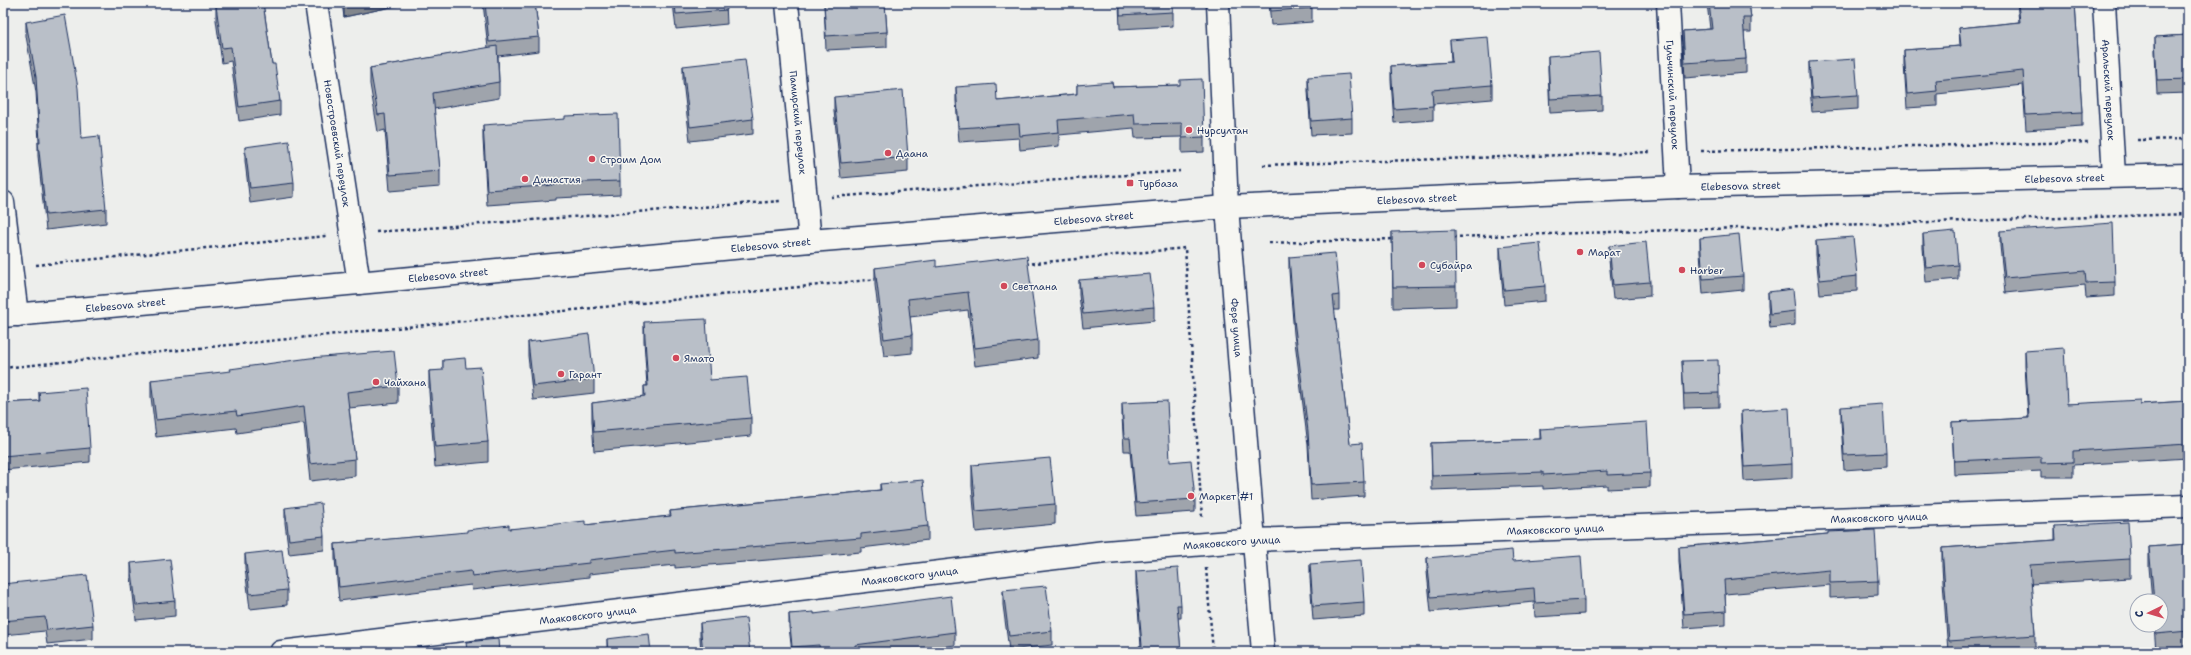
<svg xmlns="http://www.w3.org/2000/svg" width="2191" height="655" viewBox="0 0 2191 655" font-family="'Shantell Sans',sans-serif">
  <rect width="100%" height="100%" fill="#edeeec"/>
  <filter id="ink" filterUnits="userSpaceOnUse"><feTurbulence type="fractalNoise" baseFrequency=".025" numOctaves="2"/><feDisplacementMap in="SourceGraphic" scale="8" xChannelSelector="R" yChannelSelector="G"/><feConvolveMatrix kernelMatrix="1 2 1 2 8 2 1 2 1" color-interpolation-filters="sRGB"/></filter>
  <g filter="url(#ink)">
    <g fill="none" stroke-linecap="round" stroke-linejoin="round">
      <g stroke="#1b2f5e" stroke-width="25">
        <g id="minor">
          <path id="s1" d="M316,3L359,283"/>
          <path id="s2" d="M787,3L810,241"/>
          <path d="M1218,3L1227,207"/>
          <path id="s3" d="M1668,3L1678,187"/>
          <path id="s4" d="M2104,3L2114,176"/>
          <path d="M3,202L17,315"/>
          <path id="s5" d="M281,652L1105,552L1254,540L2188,506"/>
        </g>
      </g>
      <g stroke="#1b2f5e" stroke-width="25">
        <g id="tertiary">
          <path id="s6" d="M1227,207L1263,652"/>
        </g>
      </g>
      <g stroke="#1b2f5e" stroke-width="25">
        <g id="primary">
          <path id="s7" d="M3,316L810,241L1227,207L1678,187L2188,175"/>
        </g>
      </g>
      <path stroke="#1b2f5e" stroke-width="2.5" stroke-dasharray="3 3" stroke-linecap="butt" d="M2137,140L2188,139
        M1701,151L2088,142
        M1263,165L1652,152
        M831,197L1180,171
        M376,232L780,201
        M1453,237L2188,214
        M1269,243L1394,239
        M1026,264L1185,248L1202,519
        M36,265L326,236
        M3,368L878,279
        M1206,568L1213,652"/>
      <use href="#minor" stroke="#f6f6f2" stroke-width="22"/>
      <use href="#tertiary" stroke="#f6f6f2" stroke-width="22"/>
      <use href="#primary" stroke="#f6f6f2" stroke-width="22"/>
    </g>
    <path fill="#9fa4ac" stroke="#1b2f5e" d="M220,3H263L272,64L280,101V115L239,121L231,61L222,63L216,20V6H221Z
      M342,3H410L344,17Z
      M483,3H535L539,37V51L498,56L499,82V98L434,109L440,171V187L390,191L385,130L378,132L370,84V68L488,48Z
      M673,3H726L727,24L676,29Z
      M824,3H885L887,32V47L826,50Z
      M1119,3H1173V26L1120,29Z
      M1269,3H1312V22L1271,25Z
      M1474,3H1515L1474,6Z
      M1707,3H1749L1751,18V32H1744L1746,59V73L1685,78L1683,45V31L1710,29Z
      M2017,3H2075L2082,112V126L2026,130L2023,85L1937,94V106L1907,108L1904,64V50L1960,46L1959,28L2019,22Z
      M26,22L81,138L106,209V223L46,230L38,156V142H39L36,92L26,36Z
      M2188,35V93L2157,94L2155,52V37Z
      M1450,40L1492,85V99L1433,104V120L1394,123L1391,80V66L1451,62Z
      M1548,56L1602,96V110L1550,113L1548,70Z
      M1809,62L1858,95V109L1812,112L1809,76Z
      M683,66L753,119V134L690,141L683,81Z
      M1308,77L1352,118V133L1311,135L1308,91Z
      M1077,85L1113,87L1180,85L1204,137V152L1182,153V137L1135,138L1134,128L1059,135V146L1020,150L1019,138L959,142L956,101V87L997,101L1077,94Z
      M834,97L908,157V172L841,178L834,111Z
      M483,125L620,181V195L556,198V200L487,205L483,139Z
      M245,147L294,183V197L250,203L245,161Z
      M2000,231L2115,282V296L2086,298L2085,285L2005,293L2000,246Z
      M1392,232L1456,286V306L1393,308Z
      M1923,234L1958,265V279L1926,282L1923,248Z
      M1700,238L1743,276V290L1703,294L1700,252Z
      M1816,240L1857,276V291L1820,294L1816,255Z
      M1609,246L1650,282V296L1613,299L1609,260Z
      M1500,247L1545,286V301L1504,305L1500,261Z
      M1289,257L1339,295V310H1334L1350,444L1364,482V496L1311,500L1308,445L1294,334L1289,271Z
      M936,267L1038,340V358L975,366L968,310L910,317L912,335V353L884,356L875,285V268Z
      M1079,280L1154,307V321L1083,328L1079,295Z
      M1768,292L1795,311V325L1770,328L1768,306Z
      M644,322L710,380L751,418V436L594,451L592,421V403L644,397V386H647L644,341Z
      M528,342L594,379V393L533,400L528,356Z
      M2025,351L2067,404H2140L2188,401V458L2073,465V477H2041V471L1954,475L1952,422L2028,418L2025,365Z
      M443,360L466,368L488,442V462L435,467L429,392V371H443Z
      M1682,361L1719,393V407L1684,408Z
      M151,380L398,386V403L349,408L355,459V476L310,481L304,423L237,433L236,428L156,437L151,397Z
      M39,392L90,448V462L3,470V403L39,401Z
      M1122,403L1195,499V512L1136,516L1130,451H1124L1122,416Z
      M1841,407L1886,453V467L1844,470L1841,421Z
      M1741,411L1792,464V478L1744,481L1741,425Z
      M1540,429L1650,473V487L1607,489V485L1543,489V486L1432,490L1431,443L1540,439Z
      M972,465L1055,504V524L976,532L972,486Z
      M880,484L928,526V540L861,548V552L675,568V565L589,574V577L472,590L471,585L339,601L335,559V544L509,529L585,525L670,516V511L880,490Z
      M285,508L324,536V550L289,554L285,523Z
      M2055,526L2130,559V578L2031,584L2035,635V652H1948L1942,567V548L2055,540Z
      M1828,534L1878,581V595L1830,598V585L1725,594L1726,611V625L1684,628L1679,561V547Z
      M2188,544V651L2175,652H2156L2154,625H2161V601H2152L2149,567V547Z
      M245,554L287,590V605L250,609L245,568Z
      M1427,558L1513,561L1584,600V614L1535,617L1534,602L1431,612L1427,572Z
      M131,563L175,601V616L136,620L131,577Z
      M1310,564L1364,602V616L1313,620L1310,578Z
      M1136,571L1181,605V618H1178L1181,652H1139V646H1141L1136,584Z
      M3,584L93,625V639L47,644L45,631L3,635Z
      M1003,590L1052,631V645L1009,650L1003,605Z
      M789,614H814L955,632V645L902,652H792L789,627Z
      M700,623L750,652H701L700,638Z
      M607,639L651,652H607Z"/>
    <path fill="#82868c" stroke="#1b2f5e" d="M344,3H410L344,17Z"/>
    <path fill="#b9bfc8" stroke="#1b2f5e" d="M222,3H263L272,64H275L280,101L239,107L231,47L222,48L216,6L223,5Z
      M485,3H535L539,37L489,42Z
      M675,3H726L727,10L676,14Z
      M824,3H885L887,32L826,36Z
      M1120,3H1173V12L1120,15Z
      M1270,3H1312V8L1271,11Z
      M1709,3H1749L1751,18H1743L1746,59L1685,63L1683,31L1712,29Z
      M2018,3H2075L2082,112L2026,115L2023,71L1936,80L1937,91L1907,94L1904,50L1961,46L1959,28L2020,22Z
      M65,15L78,88L81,138L99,136L106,209L46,215L38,142H40L36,77L26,22Z
      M2188,35V79L2157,80L2155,37Z
      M1488,37L1492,85L1432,90L1433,106L1394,109L1391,66L1452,62L1450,40Z
      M497,46L499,82L433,93L440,171L390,175L385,114L378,115L370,68Z
      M1599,52L1602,96L1550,99L1548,56Z
      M745,59L753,119L690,127L683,66Z
      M1855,59L1858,95L1812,98L1809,62Z
      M1349,74L1352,118L1311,121L1308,77Z
      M1202,79L1204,137L1182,138V123L1135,124L1134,114L1058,120L1059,132L1020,136L1019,124L959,128L956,87L996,84L997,101L1077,94V85L1112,82L1113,87L1180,85V80Z
      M903,90L908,157L841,163L834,97Z
      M618,114L620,181L556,183V185L487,190L483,125L565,119V116Z
      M289,141L294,183L250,188L245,147Z
      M2113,223L2115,282L2086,283L2085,271L2005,278L2000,231Z
      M1455,230L1456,286L1393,287L1392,232Z
      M1955,231L1958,265L1926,268L1923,234Z
      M1739,234L1743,276L1703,279L1700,238Z
      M1853,237L1857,276L1820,280L1816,240Z
      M1646,242L1650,282L1613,285L1609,246Z
      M1540,243L1545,286L1504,290L1500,247Z
      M1335,253L1339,295L1333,296L1342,377L1350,444L1362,443L1364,482L1311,485L1308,431L1294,320L1289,257Z
      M1027,256L1038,340L975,348L968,292L908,299L912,335L884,339L875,268L936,260V267Z
      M1150,274L1154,307L1083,314L1079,280Z
      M1793,289L1795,311L1770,314L1768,292Z
      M706,319L710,380L747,377L751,418L594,432L592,403L645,396L644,386H648L644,322Z
      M589,334L594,379L533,386L528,342Z
      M2064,348L2067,404L2140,400V404L2188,401V444L2073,451V462L2041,463V457L1954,461L1952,422L2029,418L2025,351Z
      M394,351L398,386L347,392L355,459L310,464L304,406L237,416L236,411L156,420L151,380L231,371L230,369L310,358Z
      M465,358L466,368L481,367L488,442L435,447L429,371L443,370V360Z
      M1718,360L1719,393L1684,394L1682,361Z
      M86,388L90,448L3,456V403L40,401L39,392Z
      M1167,401L1170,462L1191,460L1195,499L1136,503L1130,438H1124L1122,403Z
      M1883,404L1886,453L1844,455L1841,407Z
      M1789,408L1792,464L1744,467L1741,411Z
      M1647,422L1650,473L1607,475V471L1543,475V472L1432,476L1431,443L1541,439L1540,429Z
      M1050,458L1055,504L976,511L972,465Z
      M923,480L928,526L861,534V538L675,553V550L589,560V563L472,576L471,571L339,587L335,544L467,532V530L509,525V529L585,521V525L671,516L670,511L881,490L880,484Z
      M321,503L324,536L289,540L285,508Z
      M2128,522L2130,559L2030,565L2035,635L1949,641L1942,548L2056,540L2055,526Z
      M1875,530L1878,581L1830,583V570L1724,580L1726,611L1684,614L1679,547L1828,534V532Z
      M2188,544V631L2156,634V625H2161V601H2154L2149,547Z
      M282,550L287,590L250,594L245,554Z
      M1512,550L1513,561L1581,556L1584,600L1535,603L1534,588L1431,597L1427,558Z
      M170,559L175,601L136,605L131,563Z
      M1361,560L1364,602L1313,606L1310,564Z
      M1178,568L1181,605H1177L1181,652H1139V646H1142L1136,571Z
      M87,575L93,625L47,630L45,617L3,621V584Z
      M1046,586L1052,631L1009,636L1003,590Z
      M951,596L955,632L855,645V648L820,652L819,645L792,647L789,614L814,612V614Z
      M746,618L750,652H703L700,623Z
      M649,634L651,652H608L607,639Z
      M498,639L499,652H467L466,642Z
      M549,649L550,652H524Z"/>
  </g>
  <g fill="#d1495b" stroke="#f6f6f2" stroke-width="1.5">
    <circle cx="1189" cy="130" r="4"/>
    <circle cx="888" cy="153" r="4"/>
    <circle cx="592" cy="159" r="4"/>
    <circle cx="525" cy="179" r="4"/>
    <rect x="1126" y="179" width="8" height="8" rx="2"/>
    <circle cx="1580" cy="252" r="4"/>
    <circle cx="1422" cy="265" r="4"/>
    <circle cx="1682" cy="270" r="4"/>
    <circle cx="1004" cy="286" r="4"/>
    <circle cx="676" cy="358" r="4"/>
    <circle cx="561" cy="374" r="4"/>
    <circle cx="376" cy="382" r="4"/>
    <circle cx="1191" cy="496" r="4"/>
  </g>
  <g text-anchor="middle" stroke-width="3" stroke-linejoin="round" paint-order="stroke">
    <g font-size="10" fill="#1b2f5e" stroke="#f6f6f2">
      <text dy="4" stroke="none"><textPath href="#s4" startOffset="87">Аральский переулок</textPath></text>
      <text dy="4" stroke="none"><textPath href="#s3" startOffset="92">Гульчинский переулок</textPath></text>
      <text dy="4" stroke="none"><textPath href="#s2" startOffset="120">Памирский переулок</textPath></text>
      <text dy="4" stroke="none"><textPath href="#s1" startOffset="142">Новостроевский переулок</textPath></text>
      <text dy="4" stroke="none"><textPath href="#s7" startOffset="2067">Elebesova street</textPath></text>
      <text dy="4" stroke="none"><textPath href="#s7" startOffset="1743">Elebesova street</textPath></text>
      <text dy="4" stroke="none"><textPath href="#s7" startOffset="1419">Elebesova street</textPath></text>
      <text dy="4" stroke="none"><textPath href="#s7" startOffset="1095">Elebesova street</textPath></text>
      <text dy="4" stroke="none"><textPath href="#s7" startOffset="771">Elebesova street</textPath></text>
      <text dy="4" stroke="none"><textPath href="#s7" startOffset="447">Elebesova street</textPath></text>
      <text dy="4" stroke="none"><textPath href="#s7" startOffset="123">Elebesova street</textPath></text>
      <text dy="4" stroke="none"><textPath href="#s6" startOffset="121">Фере улица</textPath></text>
      <text dy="4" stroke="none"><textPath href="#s5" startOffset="1605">Маяковского улица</textPath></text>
      <text dy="4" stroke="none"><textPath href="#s5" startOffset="1281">Маяковского улица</textPath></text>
      <text dy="4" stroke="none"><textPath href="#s5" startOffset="957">Маяковского улица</textPath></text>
      <text dy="4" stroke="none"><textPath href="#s5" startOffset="633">Маяковского улица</textPath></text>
      <text dy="4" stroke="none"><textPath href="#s5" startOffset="309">Маяковского улица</textPath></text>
    </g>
    <g font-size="10" fill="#1b2f5e" stroke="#f6f6f2" text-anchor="start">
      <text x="1197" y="134">Нурсултан</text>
      <text x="896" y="157">Даана</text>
      <text x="600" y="163">Строим Дом</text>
      <text x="533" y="183">Династия</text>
      <text x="1138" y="187">Турбаза</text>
      <text x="1588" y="256">Марат</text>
      <text x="1430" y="269">Субайра</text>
      <text x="1690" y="274">Harber</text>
      <text x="1012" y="290">Светлана</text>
      <text x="684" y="362">Ямато</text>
      <text x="569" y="378">Гарант</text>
      <text x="384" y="386">Чайхана</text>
      <text x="1199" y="500">Маркет #1</text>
    </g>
  </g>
  <rect width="2191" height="655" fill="none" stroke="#f6f6f2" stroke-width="16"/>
  <rect x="8" y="8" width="2175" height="639" fill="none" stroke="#1b2f5e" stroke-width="1.5" filter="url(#ink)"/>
  <g transform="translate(2149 613) rotate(265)"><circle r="19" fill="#f6f6f2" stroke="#9ea6b7"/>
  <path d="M0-3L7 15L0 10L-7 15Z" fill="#d1495b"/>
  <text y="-6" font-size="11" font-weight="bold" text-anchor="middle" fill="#1b2f5e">С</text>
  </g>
</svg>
